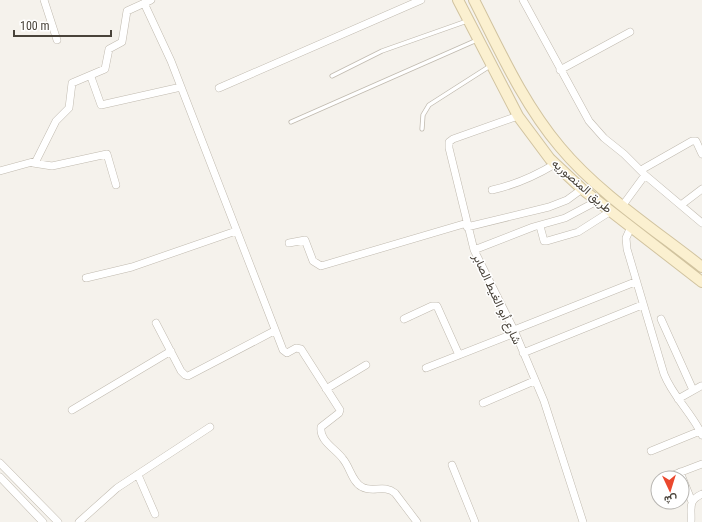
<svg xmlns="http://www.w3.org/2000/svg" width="702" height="522" viewBox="0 0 702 522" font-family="'Roboto Condensed',Vazirmatn,sans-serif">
  <rect width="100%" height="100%" fill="#f5f2ec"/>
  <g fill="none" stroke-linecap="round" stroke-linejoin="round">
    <g stroke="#c0baaf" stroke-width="5">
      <path id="lane" d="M332,76L382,51L467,21
        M291,122L477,40
        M422,129L423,115L429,105L490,66"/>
    </g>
    <g stroke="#c0baaf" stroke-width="8">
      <path id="street" d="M44,0L57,40
        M523,0L589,121L604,138L624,154L645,175
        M144,3L171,61L283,350L287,353L296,348L301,349L340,410L339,413L321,427C319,441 336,449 343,459C350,467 352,482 362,487C373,493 384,484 395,493L417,522
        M560,70L630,32
        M91,77L101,105L181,87
        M219,88L421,0
        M518,116L453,139L449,142V148L474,250L514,330L544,401L583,522
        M33,163L52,166L107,154L116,185
        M641,170L692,141H696L702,154
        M0,171L36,161L56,121L69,108L72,83L105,69L109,49L122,42L127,11L151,0
        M492,190C515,185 535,176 555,164
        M623,205L645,175L702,223
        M681,205L702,189
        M540,226L544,241H547L578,232L611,211
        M467,227L549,207L567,200L582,189
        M631,227L626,238L627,249L664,374C673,397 692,413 702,435
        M289,243L305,240L313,261L321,266L467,223
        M474,250L533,227L565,218L597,201
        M86,278L132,267L236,231
        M404,319L432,306H437L459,355
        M661,319L693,390
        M156,323L181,371L185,375L188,376L274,331
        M514,330L635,282
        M523,353L642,305
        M426,368L515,333
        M326,389L366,365
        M678,399L701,386
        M483,403L534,381
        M72,410L171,351
        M651,451L700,431
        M0,463L58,522
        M452,465L475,522
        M680,472L692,502
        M138,475L155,514
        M0,477L43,522
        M668,477L702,464
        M79,522L117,488L210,427
        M691,522C692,508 687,501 702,494"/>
    </g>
    <g stroke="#d1c39f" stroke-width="12">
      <path id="secondary" d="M458,0L518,116L550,159L582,189L702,282
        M474,0C500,51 523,103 560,147C598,193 655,230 702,267"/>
    </g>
    <use href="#lane" stroke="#fff" stroke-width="3.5"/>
    <use href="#street" stroke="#fff" stroke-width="7"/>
    <use href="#secondary" stroke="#fbf0d0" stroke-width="10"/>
  </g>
  <g text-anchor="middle" stroke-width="3" stroke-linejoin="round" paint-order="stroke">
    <g font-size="12" fill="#49433a" stroke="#fff">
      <text transform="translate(582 186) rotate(41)" y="4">طريق المنصوريه</text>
      <text transform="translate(497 299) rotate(65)" y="4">شارع أبو الغيط الصابر</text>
    </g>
  </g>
  <g transform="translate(670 490) rotate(176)"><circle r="19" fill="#ffffff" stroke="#b6b4b0"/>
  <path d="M0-3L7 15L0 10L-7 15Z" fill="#ea482e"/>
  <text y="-6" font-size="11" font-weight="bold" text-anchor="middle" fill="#49433a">ش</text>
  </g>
  <path d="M14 30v6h97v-6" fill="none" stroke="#49433a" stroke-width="2"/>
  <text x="20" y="30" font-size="12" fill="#49433a" stroke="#ffffff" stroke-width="3" paint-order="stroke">100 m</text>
</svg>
